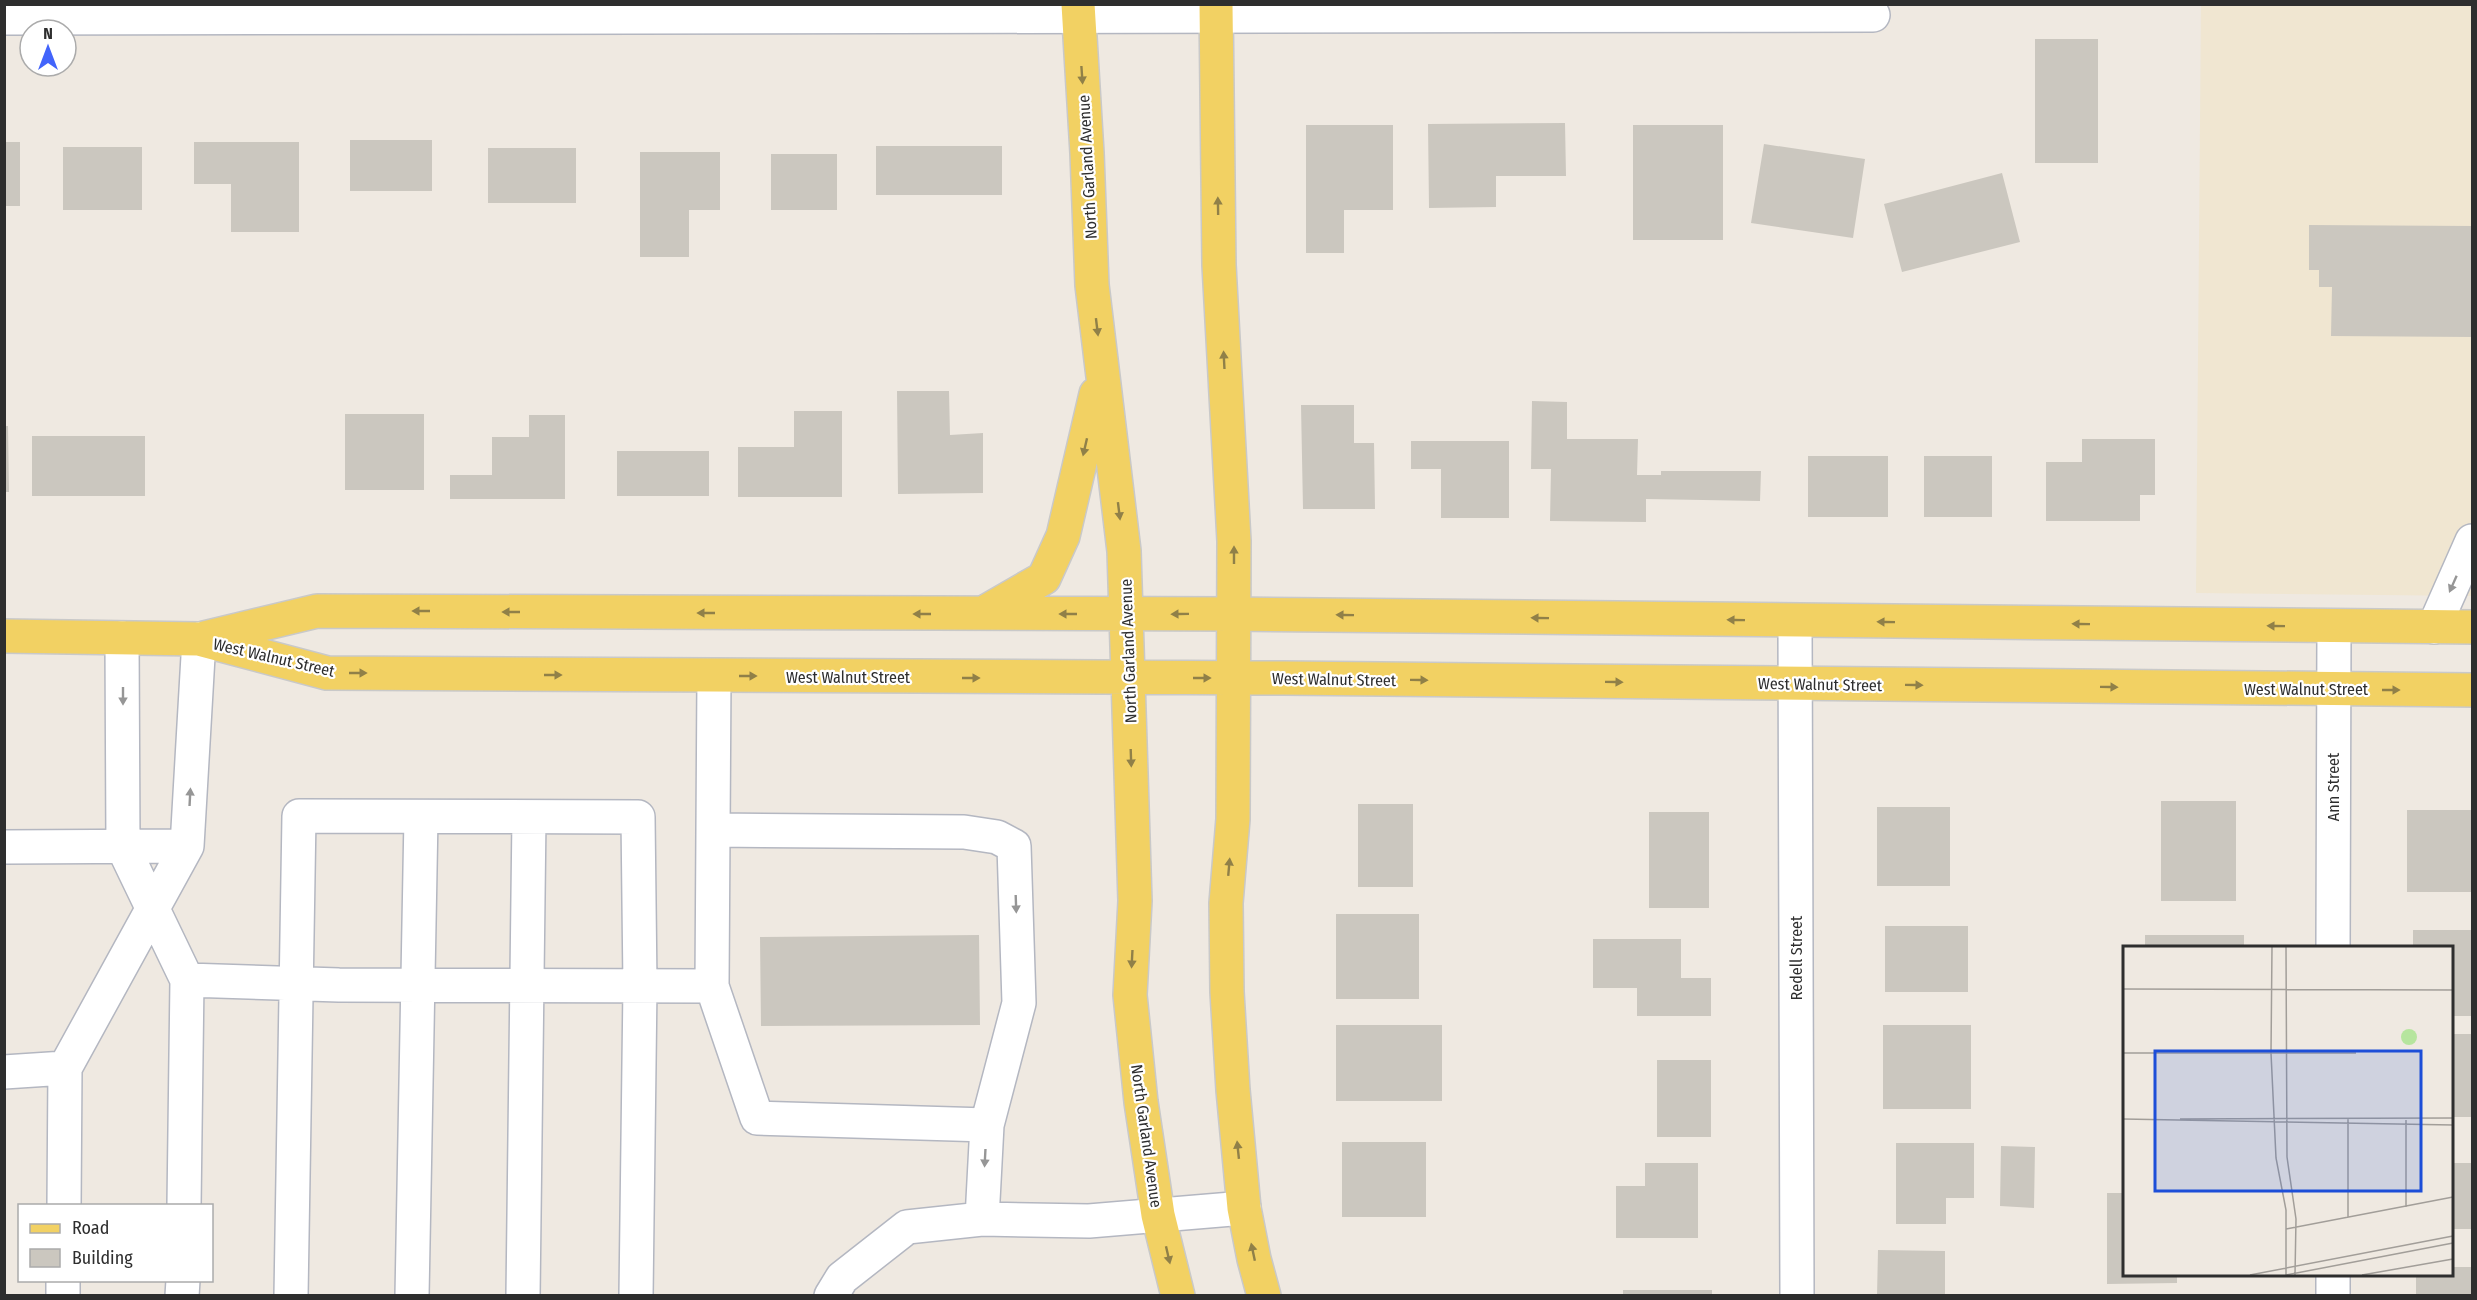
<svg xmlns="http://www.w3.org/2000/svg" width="2477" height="1300" viewBox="0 0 2477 1300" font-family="'Fira Sans Condensed',sans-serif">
  <rect width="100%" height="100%" fill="#efe9e1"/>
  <path fill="#f0e6d1" d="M2201,5H2472V596L2196,593Z"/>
  <path fill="#cbc7bf" d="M2035,39H2098V163H2035Z
    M1565,123L1566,176H1496V207L1429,208L1428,124Z
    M1306,125H1393V210H1344V253H1306Z
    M1633,125H1723V240H1633Z
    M350,140H432V191H350Z
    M4,142H20V206H4Z
    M194,142H299V232H231V184H194Z
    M1764,144L1865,159L1853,238L1751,223Z
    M876,146H1002V195H876Z
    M63,147H142V210H63Z
    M488,148H576V203H488Z
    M640,152H720V210H689V257H640Z
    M771,154H837V210H771Z
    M2002,173L2020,242L1902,272L1884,204Z
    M2309,225L2472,226V337L2331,336L2332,287H2319V270H2309Z
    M897,391H949L950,435L983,433V493L898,494Z
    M1532,401L1567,402V439H1638L1637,475H1661V471H1761L1760,501L1646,499V522L1550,521L1551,469H1531Z
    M1301,405H1354V443H1374L1375,509H1303Z
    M794,411H842V497H738V447H794Z
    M345,414H424V490H345Z
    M529,415H565V499H450V475H492V437H529Z
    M4,426H8L9,492H4Z
    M32,436H145V496H32Z
    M2082,439H2155V495H2140V521H2046V462H2082Z
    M1411,441H1509V518H1441V469H1411Z
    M617,451H709V496H617Z
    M1808,456H1888V517H1808Z
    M1924,456H1992V517H1924Z
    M2161,801H2236V901H2161Z
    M1358,804H1413V887H1358Z
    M1877,807H1950V886H1877Z
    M2407,810H2472V892H2407Z
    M1649,812H1709V908H1649Z
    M1336,914H1419V999H1336Z
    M1885,926H1968V992H1885Z
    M2413,930H2472V1016H2452V948H2413Z
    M979,935L980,1025L761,1026L760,937Z
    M2145,935H2244V948H2145Z
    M1593,939H1681V978H1711V1016H1637V988H1593Z
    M1336,1025H1442V1101H1336Z
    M1883,1025H1971V1109H1883Z
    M2452,1034H2472V1117H2452Z
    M1657,1060H1711V1137H1657Z
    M1342,1142H1426V1217H1342Z
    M1896,1143H1974V1198H1946V1224H1896Z
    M2001,1146L2035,1147L2034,1208L2000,1206Z
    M1645,1163H1698V1238H1616V1186H1645Z
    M2452,1163H2472V1229H2452Z
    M2107,1193H2124V1274H2177V1283L2107,1284Z
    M1878,1250L1945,1251V1296H1877Z
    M2452,1267H2472V1296H2416V1274H2452Z
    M1623,1290H1712V1296H1623Z"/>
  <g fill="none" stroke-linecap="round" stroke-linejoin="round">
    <g stroke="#b4b7c1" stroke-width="36">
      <path id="minor" d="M4,18L1873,15
        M1795,621L1797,1296
        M2434,627L2472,541
        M122,638L123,847L187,980L339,985L712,986
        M714,676L713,830L964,832L997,837L1014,846L1019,1003L987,1125L982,1219
        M713,830L712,986L757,1118L987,1125
        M4,847L187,846
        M2333,948L2334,627
        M4,1072L65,1068L187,846L199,639
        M64,1206L65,1068
        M184,1206L187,980
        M63,1296V1280
        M182,1296L183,1280
        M291,1296L299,816L638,817L640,986L636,1296
        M412,1296L421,817
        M523,1296L529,817
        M831,1296L842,1278L907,1227L982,1219L1089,1221L1244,1208
        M2333,1296V1274"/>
    </g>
    <g stroke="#c9c9c9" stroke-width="36">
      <path id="major" d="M1078,4L1087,153L1092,285L1124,551L1135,901L1130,995L1141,1102L1158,1215L1178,1296
        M1216,4L1219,265L1234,541L1233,819L1226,903L1227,992L1233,1090L1244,1208L1254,1259L1264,1296
        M985,612L1044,578L1063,536L1096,394
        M4,636L199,639L327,673L1284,678L2472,690
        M204,638L317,611L1234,614L2472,627"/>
    </g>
    <use href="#minor" stroke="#fff" stroke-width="33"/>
    <use href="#major" stroke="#f2d163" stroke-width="33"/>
  </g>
  <defs><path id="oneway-solid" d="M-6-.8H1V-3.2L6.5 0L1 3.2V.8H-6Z" transform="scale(1.5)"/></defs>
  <g fill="#908048">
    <use href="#oneway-solid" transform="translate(1082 75) rotate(86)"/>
    <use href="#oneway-solid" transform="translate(1218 206) rotate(-91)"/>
    <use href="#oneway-solid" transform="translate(1097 327) rotate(83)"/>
    <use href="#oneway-solid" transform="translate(1224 360) rotate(-93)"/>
    <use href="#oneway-solid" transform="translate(1085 447) rotate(103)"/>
    <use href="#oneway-solid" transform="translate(1119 511) rotate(83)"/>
    <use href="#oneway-solid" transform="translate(1234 555) rotate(-90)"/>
    <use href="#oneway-solid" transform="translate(421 611) rotate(-180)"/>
    <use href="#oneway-solid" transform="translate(511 612) rotate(-180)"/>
    <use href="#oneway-solid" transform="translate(706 613) rotate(-180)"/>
    <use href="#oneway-solid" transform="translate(922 614) rotate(-180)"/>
    <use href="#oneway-solid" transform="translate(1068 614) rotate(180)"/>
    <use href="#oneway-solid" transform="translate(1180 614) rotate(179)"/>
    <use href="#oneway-solid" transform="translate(1345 615) rotate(-179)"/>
    <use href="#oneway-solid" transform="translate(1540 618) rotate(-179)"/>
    <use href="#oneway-solid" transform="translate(1736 620) rotate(-179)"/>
    <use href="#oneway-solid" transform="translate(1886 622) rotate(-179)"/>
    <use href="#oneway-solid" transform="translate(2081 624) rotate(-179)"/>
    <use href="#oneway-solid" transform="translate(2276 626) rotate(-179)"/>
    <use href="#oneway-solid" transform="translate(358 673)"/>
    <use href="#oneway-solid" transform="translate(553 675)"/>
    <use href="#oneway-solid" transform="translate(748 676)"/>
    <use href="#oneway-solid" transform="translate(971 678)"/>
    <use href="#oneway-solid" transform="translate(1202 678)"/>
    <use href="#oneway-solid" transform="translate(1419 680) rotate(1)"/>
    <use href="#oneway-solid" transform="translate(1614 682) rotate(1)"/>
    <use href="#oneway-solid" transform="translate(1914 685) rotate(1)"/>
    <use href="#oneway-solid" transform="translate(2109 687) rotate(1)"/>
    <use href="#oneway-solid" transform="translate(2391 690)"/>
    <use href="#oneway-solid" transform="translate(1131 758) rotate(88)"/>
    <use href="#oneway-solid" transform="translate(1229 867) rotate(-85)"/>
    <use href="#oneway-solid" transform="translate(1132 959) rotate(93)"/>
    <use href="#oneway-solid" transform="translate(1238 1150) rotate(-96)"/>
    <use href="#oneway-solid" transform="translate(1253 1252) rotate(-102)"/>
    <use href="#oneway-solid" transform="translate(1168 1255) rotate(77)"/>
  </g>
  <g fill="#969696">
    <use href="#oneway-solid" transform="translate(2453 584) rotate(114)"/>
    <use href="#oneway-solid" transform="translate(123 696) rotate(90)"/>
    <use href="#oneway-solid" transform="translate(190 797) rotate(-87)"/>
    <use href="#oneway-solid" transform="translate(1016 904) rotate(88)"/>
    <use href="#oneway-solid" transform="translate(985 1158) rotate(93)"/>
  </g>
  <g text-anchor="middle" stroke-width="4.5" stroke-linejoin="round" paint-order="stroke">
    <g font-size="16" fill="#2e2e2e" stroke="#fff">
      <text transform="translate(1087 167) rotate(-93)" y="6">North Garland Avenue</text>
      <text transform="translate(1128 651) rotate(-92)" y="6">North Garland Avenue</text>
      <text transform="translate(274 657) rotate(13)" y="6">West Walnut Street</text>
      <text x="848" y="683">West Walnut Street</text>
      <text transform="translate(1334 679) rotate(1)" y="6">West Walnut Street</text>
      <text transform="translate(1820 684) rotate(1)" y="6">West Walnut Street</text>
      <text x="2306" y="695">West Walnut Street</text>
      <text transform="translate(2333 787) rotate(-90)" y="6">Ann Street</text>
      <text transform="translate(1796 958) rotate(-90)" y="6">Redell Street</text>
      <text transform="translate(1147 1136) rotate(82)" y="6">North Garland Avenue</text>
    </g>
  </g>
  <g transform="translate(2123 946)">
    <rect width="330" height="330" fill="#efe9e1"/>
    <path d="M278 91a8 8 0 1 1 16 0a8 8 0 1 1-16 0Z" fill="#b6e59e"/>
    <path fill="none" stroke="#a29e99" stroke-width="1.5" d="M149,1L148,107L153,212L163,264V329M163,1L164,211L173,273L172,329M0,43L330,44M0,107H233M225,172V272M0,173L330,179M57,173L330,172M283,261V174M163,283L330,251M127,329L330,290M163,329L330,297M239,329L330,313"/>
    <path fill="#1d4ed8" fill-opacity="0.15" stroke="#1d4ed8" stroke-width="3" d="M32,105H298V245H32Z"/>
    <rect width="330" height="330" fill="none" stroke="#2e2e2e" stroke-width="3"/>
  </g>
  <rect width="2477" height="1300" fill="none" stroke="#2e2e2e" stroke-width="12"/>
  <rect x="18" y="1204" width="195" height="78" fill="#ffffff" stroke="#ababab" stroke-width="1.5"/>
  <rect x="30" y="1224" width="30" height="9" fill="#f2d163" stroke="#ababab" stroke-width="1.5"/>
  <text x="72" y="1234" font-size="18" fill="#2e2e2e">Road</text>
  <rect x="30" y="1249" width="30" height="18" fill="#cbc7bf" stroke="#ababab" stroke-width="1.5"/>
  <text x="72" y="1264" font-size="18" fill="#2e2e2e">Building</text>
  <g transform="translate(48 48)"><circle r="28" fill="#ffffff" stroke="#ababab" stroke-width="1.5"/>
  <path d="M0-4.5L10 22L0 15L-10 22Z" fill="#4264fb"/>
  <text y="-9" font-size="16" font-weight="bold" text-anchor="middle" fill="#2e2e2e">N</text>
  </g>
</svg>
